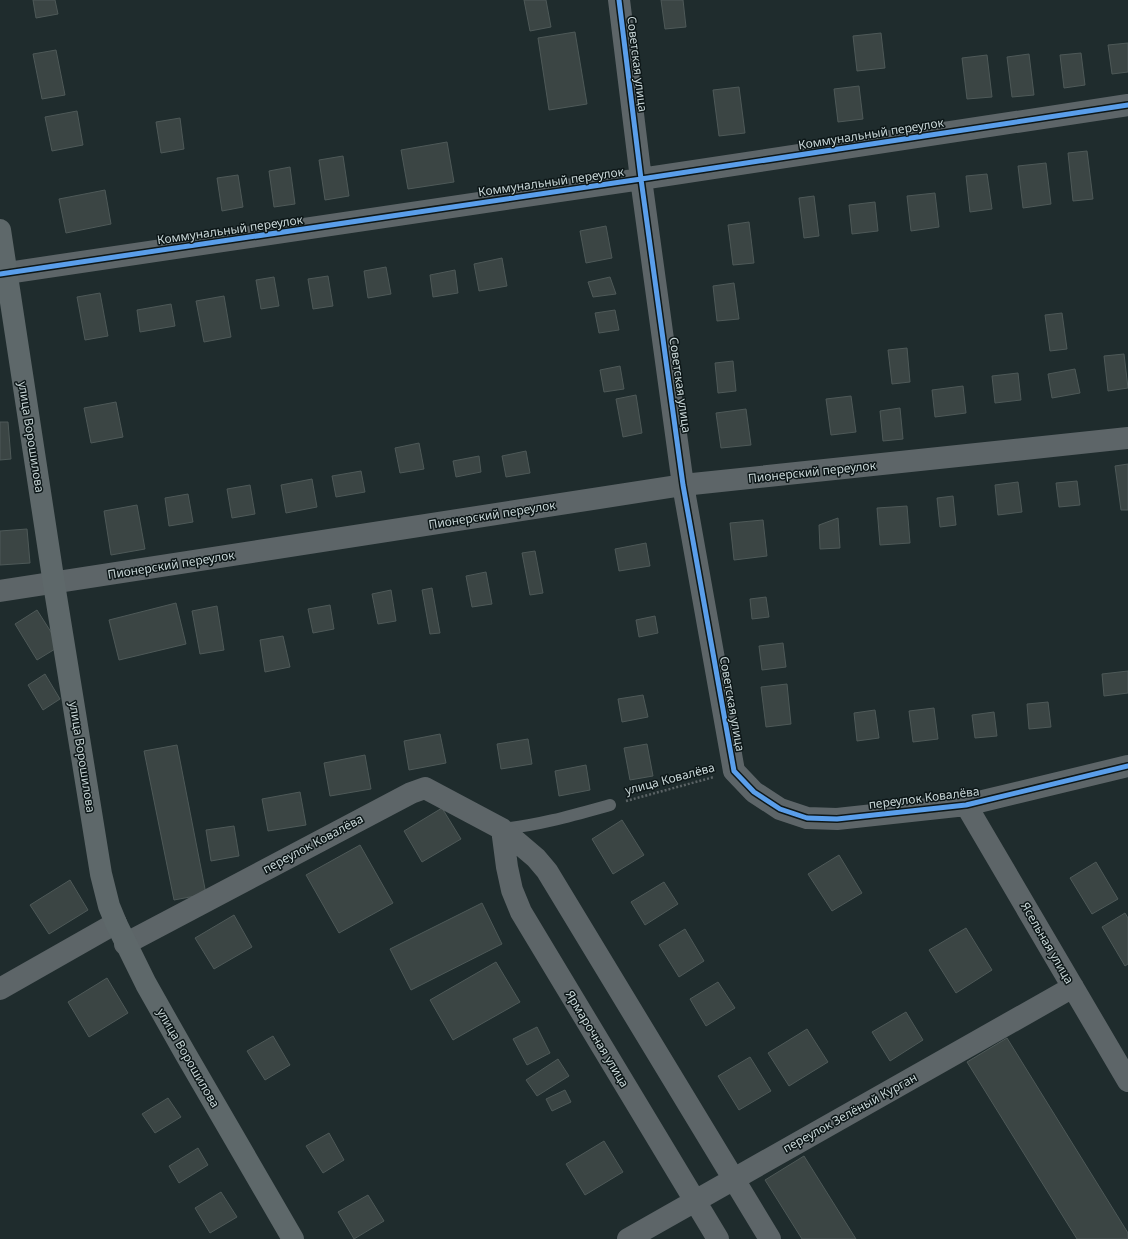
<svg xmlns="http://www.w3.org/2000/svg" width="1128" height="1239" viewBox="0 0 1128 1239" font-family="'Noto Sans',sans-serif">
  <rect width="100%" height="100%" fill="#1f2c2d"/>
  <path fill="#3b4544" stroke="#4e5958" d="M33,0H55L58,14L36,18Z
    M524,0H546L551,27L530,31Z
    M661,0H683L686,27L665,29Z
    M575,32L587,104L549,110L538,38Z
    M881,33L885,68L857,71L853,36Z
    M1128,43V72L1112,74L1108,45Z
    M56,50L65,95L42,99L33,54Z
    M1081,53L1085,85L1064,88L1060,55Z
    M1029,54L1034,95L1012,97L1007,57Z
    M987,55L992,97L967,99L962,58Z
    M859,86L863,119L838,122L834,89Z
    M739,87L745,133L719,136L713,90Z
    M77,111L83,145L52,151L45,117Z
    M180,118L184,149L161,153L156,122Z
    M447,142L454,182L408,189L401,150Z
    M1087,151L1093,199L1073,201L1068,153Z
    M343,156L349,196L325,200L319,160Z
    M1046,163L1051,204L1023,208L1018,166Z
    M290,167L295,204L274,207L269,171Z
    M987,174L992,209L970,212L966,176Z
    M238,175L243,207L222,211L217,178Z
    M105,190L111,224L66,233L59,199Z
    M935,193L939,227L911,231L907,196Z
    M814,196L819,236L804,238L799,198Z
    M875,202L878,231L852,234L849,205Z
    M749,222L754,263L733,265L728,225Z
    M606,226L612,258L586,263L580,231Z
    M502,258L507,286L479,291L474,264Z
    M386,267L391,294L368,298L364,271Z
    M455,270L458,293L433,297L430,275Z
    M328,276L333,306L313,309L308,279Z
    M274,277L279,306L261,309L256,280Z
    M610,277L616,294L593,297L588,282Z
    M734,283L739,319L717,321L713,286Z
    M100,293L108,336L85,340L77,297Z
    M224,296L231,337L204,342L196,301Z
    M171,304L175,326L140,332L137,310Z
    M615,310L619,330L599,333L595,313Z
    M1062,313L1067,349L1050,351L1045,315Z
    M907,348L910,382L892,384L888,350Z
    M1124,354L1128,388L1108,391L1104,356Z
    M733,361L736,391L718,393L715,363Z
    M620,366L624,389L604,392L600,370Z
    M1075,369L1080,393L1052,398L1048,374Z
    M1018,373L1021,400L995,403L992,376Z
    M963,386L966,413L935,417L932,390Z
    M636,395L642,433L623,437L616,399Z
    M851,396L856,432L831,435L826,399Z
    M116,402L123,437L91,443L84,408Z
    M900,408L903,439L883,441L880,411Z
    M746,409L751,445L721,448L716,413Z
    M0,422H8L11,459L0,460Z
    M419,443L424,469L400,473L395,448Z
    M526,451L530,473L506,477L502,456Z
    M479,456L481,472L456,477L453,461Z
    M1128,464V510H1121L1115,466Z
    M361,471L365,492L336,497L332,476Z
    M312,479L317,507L286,513L281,485Z
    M1077,481L1080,505L1059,507L1056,483Z
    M1018,482L1022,512L998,515L995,485Z
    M250,485L255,514L232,518L227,489Z
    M188,494L193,522L169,526L165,498Z
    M953,496L956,525L940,527L937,498Z
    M137,505L145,549L111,555L104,511Z
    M907,506L910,543L880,545L877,508Z
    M838,518L840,548L820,549L819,525Z
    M763,520L767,556L734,560L730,523Z
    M27,529L30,563L0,565V531Z
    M646,543L650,566L619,571L615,549Z
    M535,551L543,593L530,595L522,553Z
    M486,572L492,604L472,607L466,576Z
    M432,588L440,633L430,634L422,590Z
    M391,590L396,621L378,624L372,594Z
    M766,597L769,617L752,619L750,599Z
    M176,603L186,644L119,660L109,620Z
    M330,605L334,629L313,633L308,609Z
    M217,606L224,650L200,654L192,611Z
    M37,610L60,646L37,660L15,624Z
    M655,616L658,633L639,637L636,620Z
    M283,636L290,667L265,672L260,640Z
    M783,643L786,667L762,670L759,646Z
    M1128,671V693L1104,696L1102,674Z
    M45,674L60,699L43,710L28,685Z
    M787,684L791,724L766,727L761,687Z
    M643,695L648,717L622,722L618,699Z
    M1048,702L1051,727L1029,729L1027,704Z
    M934,708L938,739L913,742L909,711Z
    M875,710L879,738L857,741L854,713Z
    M994,712L997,736L975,738L972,715Z
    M440,734L446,763L409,770L404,741Z
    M528,739L532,764L501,769L497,744Z
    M647,744L653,776L630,780L624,748Z
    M177,745L206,894L174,900L144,751Z
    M365,755L371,789L330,796L324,763Z
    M586,765L590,790L559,796L555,771Z
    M300,792L306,825L268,831L262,799Z
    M442,808L461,839L422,862L404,831Z
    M622,820L644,855L613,874L592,839Z
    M234,826L239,856L211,861L206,830Z
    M360,845L393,903L339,933L306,875Z
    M839,855L862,893L832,911L808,874Z
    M1096,862L1118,899L1092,914L1070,878Z
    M70,880L88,910L49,934L30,905Z
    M664,882L678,904L645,925L631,902Z
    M482,903L502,944L411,990L390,949Z
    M1125,913L1128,918V964L1125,966L1102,927Z
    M234,915L252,947L214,969L195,938Z
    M966,928L992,970L956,993L929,950Z
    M685,929L704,961L679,977L659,945Z
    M496,962L520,1002L453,1040L430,1000Z
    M107,978L128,1013L89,1037L68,1002Z
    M718,982L735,1008L706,1026L690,999Z
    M906,1012L923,1040L890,1061L872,1032Z
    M537,1027L550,1053L527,1065L513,1039Z
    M807,1029L828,1062L789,1086L768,1053Z
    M273,1036L290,1065L265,1080L247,1051Z
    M1007,1038L1128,1233V1239H1077L967,1062Z
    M750,1057L771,1091L739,1110L718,1076Z
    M558,1059L569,1076L537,1096L526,1080Z
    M565,1090L571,1102L552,1111L546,1099Z
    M168,1098L181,1117L155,1133L142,1114Z
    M329,1133L344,1160L323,1173L306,1146Z
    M604,1141L623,1172L585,1195L566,1164Z
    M198,1148L208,1165L179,1183L169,1166Z
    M804,1156L856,1239H802L765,1180Z
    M221,1192L237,1217L210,1233L195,1208Z
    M368,1195L384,1221L354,1239L338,1212Z"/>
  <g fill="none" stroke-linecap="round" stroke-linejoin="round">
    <path stroke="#5b6365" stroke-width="2.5" stroke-dasharray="2 2" stroke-linecap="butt" d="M626,801L714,777"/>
    <path stroke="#5d6568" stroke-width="12" d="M502,829C540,825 574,815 610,805"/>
    <path stroke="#5d6568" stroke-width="22" d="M619,0L641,179L683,485L734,771L754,792L780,809L807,818L837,819L966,805L1128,766
      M0,274L641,179L1128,105
      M0,591L683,485L1128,438
      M966,805L1128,1081
      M502,829L507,867L512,890L521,912L718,1239
      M125,944L411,793L425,788L502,829L536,858L547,871L770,1239
      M0,989L116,923
      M628,1239L1073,987"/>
    <path stroke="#5e686a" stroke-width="22" d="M0,230L54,584L101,874L109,906L116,923L146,984L185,1053L293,1239"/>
    <g stroke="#0d1718" stroke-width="8">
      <path id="cycleway" d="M619,0L641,179L683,485L734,771L754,792L780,809L807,818L837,819L966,805L1128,766
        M0,274L641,179L1128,105"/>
    </g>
    <use href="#cycleway" stroke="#5a9eea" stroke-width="5"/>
  </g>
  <g text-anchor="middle" stroke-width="3" stroke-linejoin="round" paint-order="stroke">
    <g font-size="12" fill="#c8d6d7" stroke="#0d1718">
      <text transform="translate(637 64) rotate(83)" y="4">Советская улица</text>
      <text transform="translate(871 134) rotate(-9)" y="4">Коммунальный переулок</text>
      <text transform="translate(551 182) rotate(-8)" y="4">Коммунальный переулок</text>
      <text transform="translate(230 230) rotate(-8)" y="4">Коммунальный переулок</text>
      <text transform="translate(680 385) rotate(82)" y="4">Советская улица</text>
      <text transform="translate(31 437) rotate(81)" y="4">улица Ворошилова</text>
      <text transform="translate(812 472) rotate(-6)" y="4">Пионерский переулок</text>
      <text transform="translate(492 515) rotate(-9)" y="4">Пионерский переулок</text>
      <text transform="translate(171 565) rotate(-9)" y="4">Пионерский переулок</text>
      <text transform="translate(732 704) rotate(80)" y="4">Советская улица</text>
      <text transform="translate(82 757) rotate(81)" y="4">улица Ворошилова</text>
      <text transform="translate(670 779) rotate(-15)" y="4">улица Ковалёва</text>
      <text transform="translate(924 798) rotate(-7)" y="4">переулок Ковалёва</text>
      <text transform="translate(313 844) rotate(-28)" y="4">переулок Ковалёва</text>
      <text transform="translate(1047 943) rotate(60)" y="4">Ясельная улица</text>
      <text transform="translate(597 1039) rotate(59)" y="4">Ярмарочная улица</text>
      <text transform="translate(188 1058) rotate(60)" y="4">улица Ворошилова</text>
      <text transform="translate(850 1113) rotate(-29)" y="4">переулок Зелёный Курган</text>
    </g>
  </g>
</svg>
